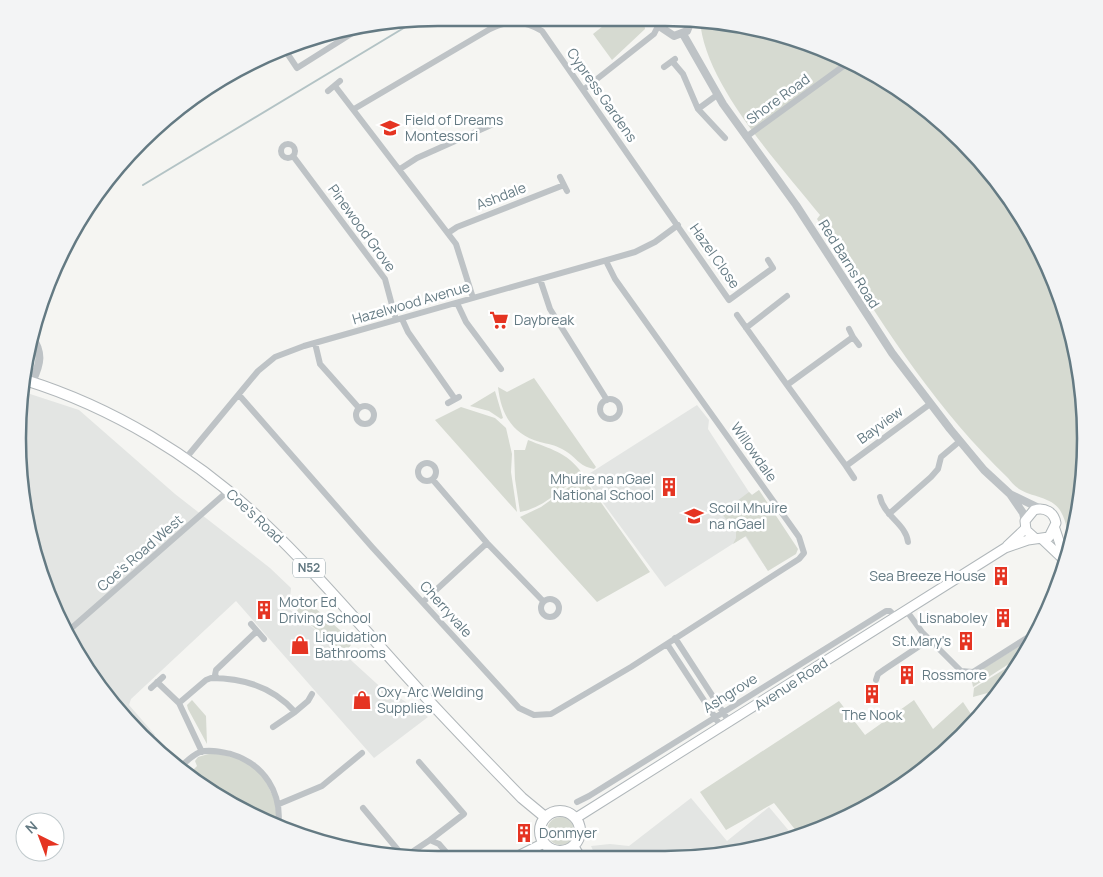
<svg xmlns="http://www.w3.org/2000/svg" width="1103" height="877" viewBox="0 0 1103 877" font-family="Manrope,sans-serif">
  <rect width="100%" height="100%" fill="#f5f5f2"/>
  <path fill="#e3e5e3" d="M24,392L79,410L175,494L270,568L291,588L289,609L331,642L387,693L397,696L428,717L374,758L236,601L131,699L129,705L155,735L148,741L122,716L74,649L32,547L18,438Z
    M697,405L709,420L708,429L749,492L752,495L759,490L768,571L745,536L665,587L584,477Z
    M691,798L727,841L769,807L795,838L692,859H597L596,857L591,846L610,844L629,846Z"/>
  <path fill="#d6dad1" d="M613,18H644L645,29L612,60L593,34Z
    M700,20L800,40L875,74L942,122L1029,228L1063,303L1082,384L1085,466L1071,548C1068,537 1067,522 1061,512C1054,497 1031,497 1019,489C1015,486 1011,482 1008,478C930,403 873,311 817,219L820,215C780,165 704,84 700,20Z
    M534,378L596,467L594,469C578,466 577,457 562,449C555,445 548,444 540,442C512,434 501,414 498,387L507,392Z
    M495,391L503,418L501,419L489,411L470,406Z
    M461,407L495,418L506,428L512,454L511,472L517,512L435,420Z
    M528,440C550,449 567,452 582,473C564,487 544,508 520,512L515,479L514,450H525Z
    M583,477L650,572L597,602L520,517L541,507Z
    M759,490L798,549L796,554L768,571L746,536L733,544L736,538V531L721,513L749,492L752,495Z
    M306,600L350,639L351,645L344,654L296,612Z
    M1034,637L1024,654L973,687L971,676Z
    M1021,659L1002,689L973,697L974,688Z
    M192,700L206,716L207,744L188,709L187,705Z
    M914,700L933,729L963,702L975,720L942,755L875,803L801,837L774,803L726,830L700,792L839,701L865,735Z
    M212,753L240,758L263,775L276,803L277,827L181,771L190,773L197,766L195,761L198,757Z
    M547 831a14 14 0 1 1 28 0a14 14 0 1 1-28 0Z"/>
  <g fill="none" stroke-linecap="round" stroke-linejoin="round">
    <path stroke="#b3c3c5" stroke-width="2" d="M143,185L417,20"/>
    <g stroke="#b0b7ba" stroke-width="11">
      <path id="secondary" d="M1055,529L1066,562
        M1042,539L1062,558
        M1007,546L1026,528
        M576,818L1005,548L1028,540L1049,537L1056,523C1054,512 1045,507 1034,510L1025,521L1026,530L1036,539
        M512,859L544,843"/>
    </g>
    <g stroke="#b1b7ba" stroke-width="12">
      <path id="primary" d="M25,380C112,407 195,457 261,520C314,570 361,626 410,680C446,720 484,759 522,798L545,817
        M540 831a20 20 0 1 1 40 0a20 20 0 1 1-40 0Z
        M573,846L581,859"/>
    </g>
    <path stroke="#bec3c6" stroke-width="6" d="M285,50L297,68L362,27
      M672,61L683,74L698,109L725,138
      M664,67L675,59
      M335,86L456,244L473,298
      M583,90L654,34L660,22
      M328,91L340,81
      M354,109L490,29C509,20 524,20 542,31L729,300L773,268L768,260
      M698,109L717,95
      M746,137L849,62
      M281 151a7 7 0 1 1 14 0a7 7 0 1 1-14 0Z
      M293,156L385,279L396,320
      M400,169L417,158L500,121
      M560,177L567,191
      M448,233L457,227L564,185
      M540,279L550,309L607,400
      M457,303L466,322L501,369
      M737,315L787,385
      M402,319L408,332L455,399
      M746,328L787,296
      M853,337L859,345
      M315,343L320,364L359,408
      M239,395L372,547L519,708L534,715L551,714L631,667L799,559L804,553L799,537L615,279L606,261
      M600 409a10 10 0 1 1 20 0a10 10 0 1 1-20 0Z
      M448,403L459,397
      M356 415a9 9 0 1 1 18 0a9 9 0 1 1-18 0Z
      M186,458L258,371L275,357L304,346L635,252L655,242L678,225
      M418 472a9 9 0 1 1 18 0a9 9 0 1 1-18 0Z
      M846,466L787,385L853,337L849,329
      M854,478L846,466L930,404
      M880,497C884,516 906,524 908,542
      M889,514L931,477L938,469L941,457L960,441
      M487,543L543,601
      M541 608a9 9 0 1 1 18 0a9 9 0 1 1-18 0Z
      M423,602L487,543L433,480
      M906,610L922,632L961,671L973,672L1038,631
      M251,624L264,639
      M67,632L228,491
      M675,638L730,723
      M667,644L722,728
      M217,678L215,675L216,670L257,631
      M876,680L878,674L885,669L930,639
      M157,682L179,703L202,752
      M151,688L163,677
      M179,703L206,680L211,678C243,678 273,687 295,712L273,727
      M295,712L308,701L312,694
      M419,762L464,814L430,840
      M178,769C185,763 192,755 200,752C209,749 221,752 231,754C264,764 283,793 278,828
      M577,802L589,796L886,611H890L896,617
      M279,804L322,786L362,753
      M363,808L403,856
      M406,856L430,840L439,844L452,859"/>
    <path stroke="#bec3c6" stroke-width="8" d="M660,18L662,28L674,36L687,31L692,18
      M683,34L723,104L796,205L892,353L950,429L984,470L1010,494L1023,513L1025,521
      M31,335C43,353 41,363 32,382
      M1010,494L1039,508"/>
    <use href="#secondary" stroke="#fff" stroke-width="9"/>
    <use href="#primary" stroke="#fff" stroke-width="10"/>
  </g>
  <defs>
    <g id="school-bare" transform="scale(1.5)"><path d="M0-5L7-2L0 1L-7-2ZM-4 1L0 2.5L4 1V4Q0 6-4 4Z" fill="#e53422" stroke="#fff" stroke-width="2.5" paint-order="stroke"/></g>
    <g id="supermarket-bare" transform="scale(1.5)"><path d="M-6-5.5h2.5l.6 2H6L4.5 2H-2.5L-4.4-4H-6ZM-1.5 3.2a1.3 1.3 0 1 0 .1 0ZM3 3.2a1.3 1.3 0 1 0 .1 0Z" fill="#e53422" stroke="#fff" stroke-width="2.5" paint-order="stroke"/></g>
    <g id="building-bare" transform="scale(1.5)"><path d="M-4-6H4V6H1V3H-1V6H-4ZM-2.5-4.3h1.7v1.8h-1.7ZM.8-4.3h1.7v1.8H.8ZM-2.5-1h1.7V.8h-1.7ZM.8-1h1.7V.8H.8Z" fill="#e53422" stroke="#fff" stroke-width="2.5" paint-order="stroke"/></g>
    <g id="shop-bare" transform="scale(1.5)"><path d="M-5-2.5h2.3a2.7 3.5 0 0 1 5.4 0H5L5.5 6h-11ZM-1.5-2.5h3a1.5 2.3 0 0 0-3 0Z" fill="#e53422" stroke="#fff" stroke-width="2.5" paint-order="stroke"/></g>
  </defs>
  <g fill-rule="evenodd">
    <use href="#school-bare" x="390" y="128"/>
    <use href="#supermarket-bare" x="499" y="320"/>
    <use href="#building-bare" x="669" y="487"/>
    <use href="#school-bare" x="694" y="516"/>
    <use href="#building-bare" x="1001" y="576"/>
    <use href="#building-bare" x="264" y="610"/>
    <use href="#building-bare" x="1003" y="618"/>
    <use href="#building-bare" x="966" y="641"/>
    <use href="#shop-bare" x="300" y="645"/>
    <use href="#building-bare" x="907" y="675"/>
    <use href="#building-bare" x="872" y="694"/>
    <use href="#shop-bare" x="362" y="700"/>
    <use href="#building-bare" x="524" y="833"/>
  </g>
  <g text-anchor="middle" stroke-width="5" stroke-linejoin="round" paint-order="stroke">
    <rect fill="#fff" stroke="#92a2a8" stroke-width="1" x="293" y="558.5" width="32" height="19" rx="4"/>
    <g font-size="12" font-weight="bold" fill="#647a83">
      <text x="309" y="572">N52</text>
    </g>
    <g font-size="14" fill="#647a83" stroke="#fff">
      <text transform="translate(602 95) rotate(55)" y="5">Cypress Gardens</text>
      <text transform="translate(778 99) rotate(-36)" y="5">Shore Road</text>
      <text transform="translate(501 196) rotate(-21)" y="5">Ashdale</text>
      <text transform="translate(362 228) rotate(54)" y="5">Pinewood Grove</text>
      <text transform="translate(715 256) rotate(55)" y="5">Hazel Close</text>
      <text transform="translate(849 264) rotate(58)" y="5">Red Barns Road</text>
      <text transform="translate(411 303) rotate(-16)" y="5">Hazelwood Avenue</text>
      <text transform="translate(880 425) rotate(-36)" y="5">Bayview</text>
      <text transform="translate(754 452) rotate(55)" y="5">Willowdale</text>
      <text transform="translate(255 516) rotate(43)" y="5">Coe's Road</text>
      <text transform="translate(140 553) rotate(-41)" y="5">Coe's Road West</text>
      <text transform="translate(446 609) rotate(48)" y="5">Cherryvale</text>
      <text transform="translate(791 684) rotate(-33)" y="5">Avenue Road</text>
      <text transform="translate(730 693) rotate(-32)" y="5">Ashgrove</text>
    </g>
    <g font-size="14" fill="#647a83" stroke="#fff" text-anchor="start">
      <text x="405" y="125">Field of Dreams<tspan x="405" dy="16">Montessori</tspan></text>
      <text x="514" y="325">Daybreak</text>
      <text x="654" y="484" text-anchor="end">Mhuire na nGael<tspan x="654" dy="16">National School</tspan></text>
      <text x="709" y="513">Scoil Mhuire<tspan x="709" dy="16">na nGael</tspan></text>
      <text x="986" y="581" text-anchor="end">Sea Breeze House</text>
      <text x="279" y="607">Motor Ed<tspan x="279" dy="16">Driving School</tspan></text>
      <text x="988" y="623" text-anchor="end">Lisnaboley</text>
      <text x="315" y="642">Liquidation<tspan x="315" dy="16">Bathrooms</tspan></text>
      <text x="951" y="646" text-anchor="end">St.Mary's</text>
      <text x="922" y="680">Rossmore</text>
      <text x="377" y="697">Oxy-Arc Welding<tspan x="377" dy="16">Supplies</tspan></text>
      <text x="872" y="720" text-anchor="middle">The Nook</text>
      <text x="539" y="838">Donmyer</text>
    </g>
  </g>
  <path d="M0 0H1103V877H0ZM438 26H665A412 412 0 0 1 1077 438V439A412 412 0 0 1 665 851H438A412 412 0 0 1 26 439V438A412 412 0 0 1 438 26Z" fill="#f3f4f5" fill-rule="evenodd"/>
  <path fill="none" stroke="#647a83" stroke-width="2.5" d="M438 26H665A412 412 0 0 1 1077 438V439A412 412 0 0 1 665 851H438A412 412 0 0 1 26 439V438A412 412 0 0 1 438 26Z"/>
  <g transform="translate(40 837) rotate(318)"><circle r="24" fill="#ffffff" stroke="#c1cacd"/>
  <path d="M0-4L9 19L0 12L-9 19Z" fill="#e53422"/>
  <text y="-8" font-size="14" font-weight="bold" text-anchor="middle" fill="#647a83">N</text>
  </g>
</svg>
